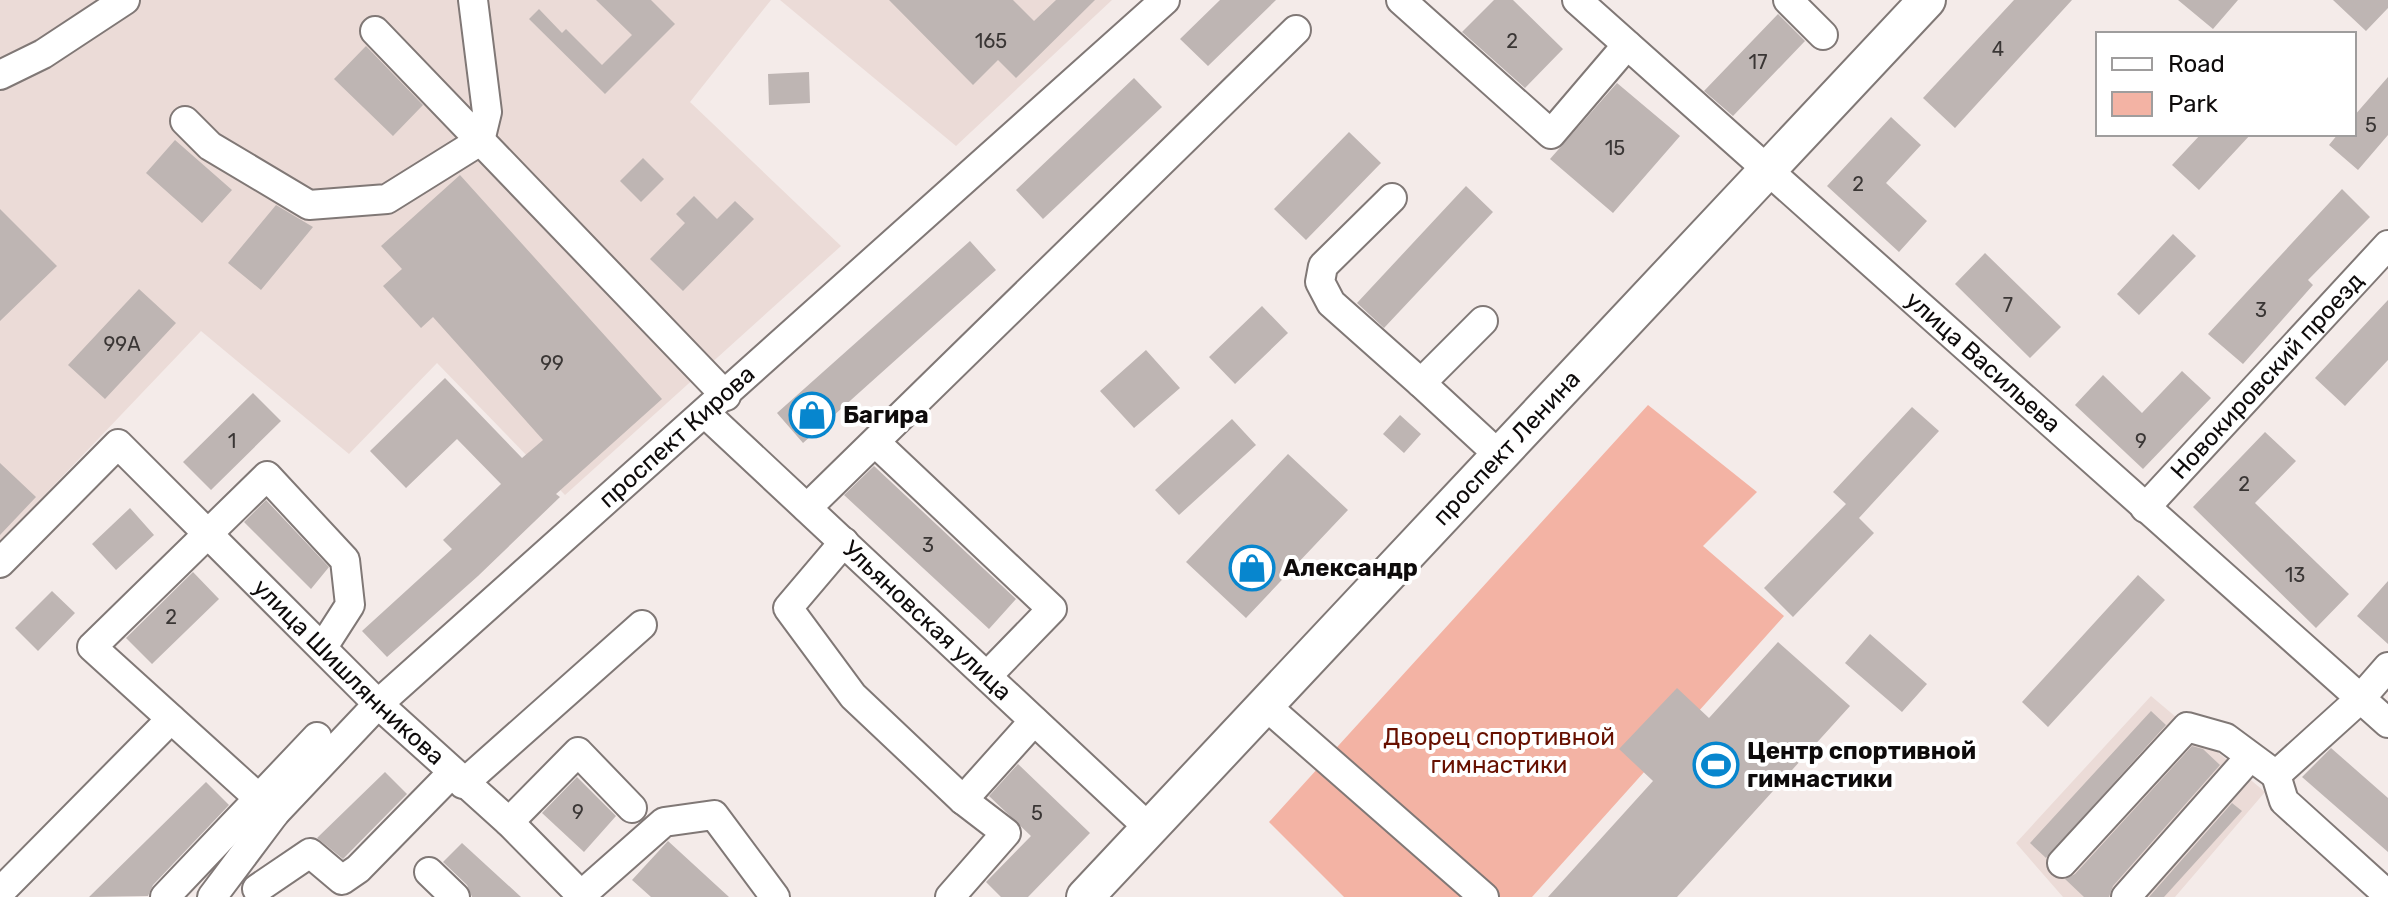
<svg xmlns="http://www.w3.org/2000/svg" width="2388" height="897" viewBox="0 0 2388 897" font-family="Rubik,sans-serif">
  <rect width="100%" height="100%" fill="#f4ebe9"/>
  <path fill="#ebdbd7" d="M0,0H771L690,102L841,246L565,495L437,363L349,454L201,331L0,542Z
    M780,0H1112L956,146Z
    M2151,696L2265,792L2175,897H2063L2016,843Z"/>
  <path fill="#f3b3a4" d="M1648,405L1757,492L1703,546L1784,616L1532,897H1344L1269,822Z"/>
  <path fill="#beb5b3" d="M596,0H651L675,24L605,94L529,19L539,9L562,33L566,29L602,65L632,35Z
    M889,0H1013L1034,21L1056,0H1095L1016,78L998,60L973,85Z
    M1220,0H1276L1208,66L1180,39Z
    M1494,0H1513L1563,49L1525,88L1462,32Z
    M2014,0H2072L1955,128L1923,98Z
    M2178,0H2238L2213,29Z
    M2333,0H2388V8L2366,31Z
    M1778,14L1805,41L1733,116L1704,91Z
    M366,46L423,105L393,136L334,79Z
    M809,72L810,103L769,105L768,74Z
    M2388,77V135L2358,170L2329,145L2338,134H2354V116Z
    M1134,78L1162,107L1043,219L1016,190Z
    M1617,83L1680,136L1613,213L1550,159Z
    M1891,117L1921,145L1886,183L1927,221L1899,252L1827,186Z
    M1349,132L1381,163L1306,240L1274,209Z
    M2201,134H2251L2199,190L2172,165Z
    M175,140L232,190L202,223L146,173Z
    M643,158L664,179L641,202L620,181Z
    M460,175L662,399L556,494L560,497L478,576L387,657L362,631L452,549L443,540L501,484L457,439L406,488L370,451L445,378L522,458L543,440L433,317L421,328L383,286L402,269L381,246Z
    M1466,186L1493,212L1384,328L1357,303Z
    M2342,189L2370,217L2308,280L2313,285L2243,364L2208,334Z
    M694,196L717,219L735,201L754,219L683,291L650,259L685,223L676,214Z
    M276,205L313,227L261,290L228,263Z
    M0,209L57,266L0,321Z
    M2173,234L2196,256L2139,315L2117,294Z
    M970,241L996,270L803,443L777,413Z
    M1985,253L2061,327L2030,358L1955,284Z
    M139,289L176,323L105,399L68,365Z
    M2388,300V360L2345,406L2315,378Z
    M1262,306L1288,333L1235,384L1209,357Z
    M1146,350L1180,388L1134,428L1100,391Z
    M2182,371L2211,398L2143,469L2075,405L2103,375L2142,413Z
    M253,393L281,421L211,490L183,462Z
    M1912,407L1939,431L1859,518L1874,533L1793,617L1764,588L1846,504L1833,492Z
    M1400,415L1421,434L1404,453L1383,434Z
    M1232,419L1256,445L1179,515L1155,490Z
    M2265,432L2296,461L2255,503L2349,594L2316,628L2193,507Z
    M1288,454L1348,510L1246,618L1186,562Z
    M0,463L36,497L0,535Z
    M874,466L1016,599L989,629L844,495Z
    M266,500L329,567L311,589L244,522Z
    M130,508L154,535L116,570L92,544Z
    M193,572L219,599L152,664L126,638Z
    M2138,575L2165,600L2048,727L2022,702Z
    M2388,581V644L2357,616Z
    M52,591L75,613L38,651L15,628Z
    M1870,634L1927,684L1902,712L1845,663Z
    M1778,642L1850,706L1677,897H1548L1653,781L1619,749L1677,688L1709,718Z
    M2151,711L2166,725L2046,858L2030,843Z
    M2192,746L2203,749L2220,765L2113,886L2109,897H2084L2065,879L2075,874Z
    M2331,748L2388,798V852L2302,777Z
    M1018,764L1090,833L1028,897H1001L986,882L1031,836L989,796Z
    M385,772L407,794L343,859L317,838Z
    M577,777L616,816L584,852L542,813Z
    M206,782L229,805L153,885L148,896L89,897Z
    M2232,803L2242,811L2164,897H2149Z
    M668,841L729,897H651L632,880Z
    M462,843L521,897H472L467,885L443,862Z"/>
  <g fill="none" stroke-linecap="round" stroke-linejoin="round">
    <g stroke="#807876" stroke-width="32">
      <g id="minor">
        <path d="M1401,0L1551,134L1627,45"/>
        <path id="s1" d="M1577,0L2388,723"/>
        <path d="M1788,0L1823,35"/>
        <path d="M375,31L726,396"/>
        <path d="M0,75L43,54L125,0"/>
        <path d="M185,121L210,146L309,205L387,199L480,141L487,112L473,0"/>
        <path d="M1392,198L1323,266L1320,282L1331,303L1421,383"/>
        <path d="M1483,321L1421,383L1500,456"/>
        <path id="s2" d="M705,413L1149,828"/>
        <path d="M876,443L1052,609L987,676"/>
        <path d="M807,508L1296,30"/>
        <path id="s3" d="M2145,508L2388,245"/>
        <path d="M844,542L788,608L853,696L963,800L1006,833L950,897"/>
        <path id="s4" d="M0,563L118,444L378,704L509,822L583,897"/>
        <path d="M1265,705L1484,897"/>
        <path d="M2276,775L2284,801L2388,895"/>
        <path d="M463,784L642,625"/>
        <path d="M963,800L1034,721"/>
        <path d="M275,813L92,647L267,476L345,560L350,605L323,647"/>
        <path d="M509,822L578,752L632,808"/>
        <path d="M2062,863L2187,727L2226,738L2276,775L2360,699L2388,667"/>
        <path d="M429,872L455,897"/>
        <path d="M257,889L310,853L342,880L358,869L452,773"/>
        <path d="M0,892L171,719"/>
        <path d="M165,897L317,737"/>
        <path id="s5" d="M212,897L275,813L378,704L1165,0"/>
        <path d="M579,897L664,822L714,815L775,897"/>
        <path d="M2126,897L2250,757"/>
      </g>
    </g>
    <g stroke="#807876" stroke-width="40">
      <g id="major">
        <path id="s6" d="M1085,897L1927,0"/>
      </g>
    </g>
    <use href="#minor" stroke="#fff" stroke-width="28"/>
    <use href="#major" stroke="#fff" stroke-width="36"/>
  </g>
  <defs>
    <g id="shop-ring" transform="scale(2.3)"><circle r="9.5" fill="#fff" stroke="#0786ce" stroke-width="1.5"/><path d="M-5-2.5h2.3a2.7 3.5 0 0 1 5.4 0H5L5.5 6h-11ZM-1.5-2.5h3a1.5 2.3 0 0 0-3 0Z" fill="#0786ce"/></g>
    <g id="stadium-ring" transform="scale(2.3)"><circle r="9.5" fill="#fff" stroke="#0786ce" stroke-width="1.5"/><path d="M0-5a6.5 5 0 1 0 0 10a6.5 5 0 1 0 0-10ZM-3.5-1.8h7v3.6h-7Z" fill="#0786ce"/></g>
  </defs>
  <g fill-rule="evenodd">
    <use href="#shop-ring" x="812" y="415"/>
    <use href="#shop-ring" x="1252" y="568"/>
    <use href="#stadium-ring" x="1716" y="765"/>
  </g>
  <g text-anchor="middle" stroke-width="8" stroke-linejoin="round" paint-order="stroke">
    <g font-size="20" fill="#3a3635">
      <text x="991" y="48">165</text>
      <text x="1512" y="48">2</text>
      <text x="1998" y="56">4</text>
      <text x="1758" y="69">17</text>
      <text x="2371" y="132">5</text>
      <text x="1615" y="155">15</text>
      <text x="1858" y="191">2</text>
      <text x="2008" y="312">7</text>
      <text x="2261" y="317">3</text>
      <text x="122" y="351">99А</text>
      <text x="552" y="370">99</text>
      <text x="232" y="448">1</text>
      <text x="2141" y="448">9</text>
      <text x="2244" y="491">2</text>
      <text x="928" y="552">3</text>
      <text x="2295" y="582">13</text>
      <text x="171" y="624">2</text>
      <text x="578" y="819">9</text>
      <text x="1037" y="820">5</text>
    </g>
    <g font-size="24" fill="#0e0b0b" stroke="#fff">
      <text dy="8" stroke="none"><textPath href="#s1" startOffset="544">улица Васильева</textPath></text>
      <text dy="8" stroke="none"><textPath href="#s3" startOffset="180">Новокировский проезд</textPath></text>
      <text dy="8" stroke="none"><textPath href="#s5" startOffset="656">проспект Кирова</textPath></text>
      <text dy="8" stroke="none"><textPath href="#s6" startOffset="616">проспект Ленина</textPath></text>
      <text dy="8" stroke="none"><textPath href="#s2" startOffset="304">Ульяновская улица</textPath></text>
      <text dy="8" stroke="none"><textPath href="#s4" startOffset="492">улица Шишлянникова</textPath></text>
    </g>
    <g font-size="24" font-weight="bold" fill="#0e0b0b" stroke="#fff" text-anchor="start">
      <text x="843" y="423">Багира</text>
      <text x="1283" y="576">Александр</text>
      <text x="1747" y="759">Центр спортивной<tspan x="1747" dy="28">гимнастики</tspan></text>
    </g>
    <g font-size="24" fill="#671000" stroke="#fff">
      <text x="1499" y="745">Дворец спортивной<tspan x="1499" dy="28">гимнастики</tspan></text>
    </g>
  </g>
  <rect x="2096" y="32" width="260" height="104" fill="#ffffff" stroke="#9f9d9d" stroke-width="2"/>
  <rect x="2112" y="58" width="40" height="12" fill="#ffffff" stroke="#9f9d9d" stroke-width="2"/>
  <text x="2168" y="72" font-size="24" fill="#0e0b0b">Road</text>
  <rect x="2112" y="92" width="40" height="24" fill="#f3b3a4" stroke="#9f9d9d" stroke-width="2"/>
  <text x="2168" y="112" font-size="24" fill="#0e0b0b">Park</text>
</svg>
